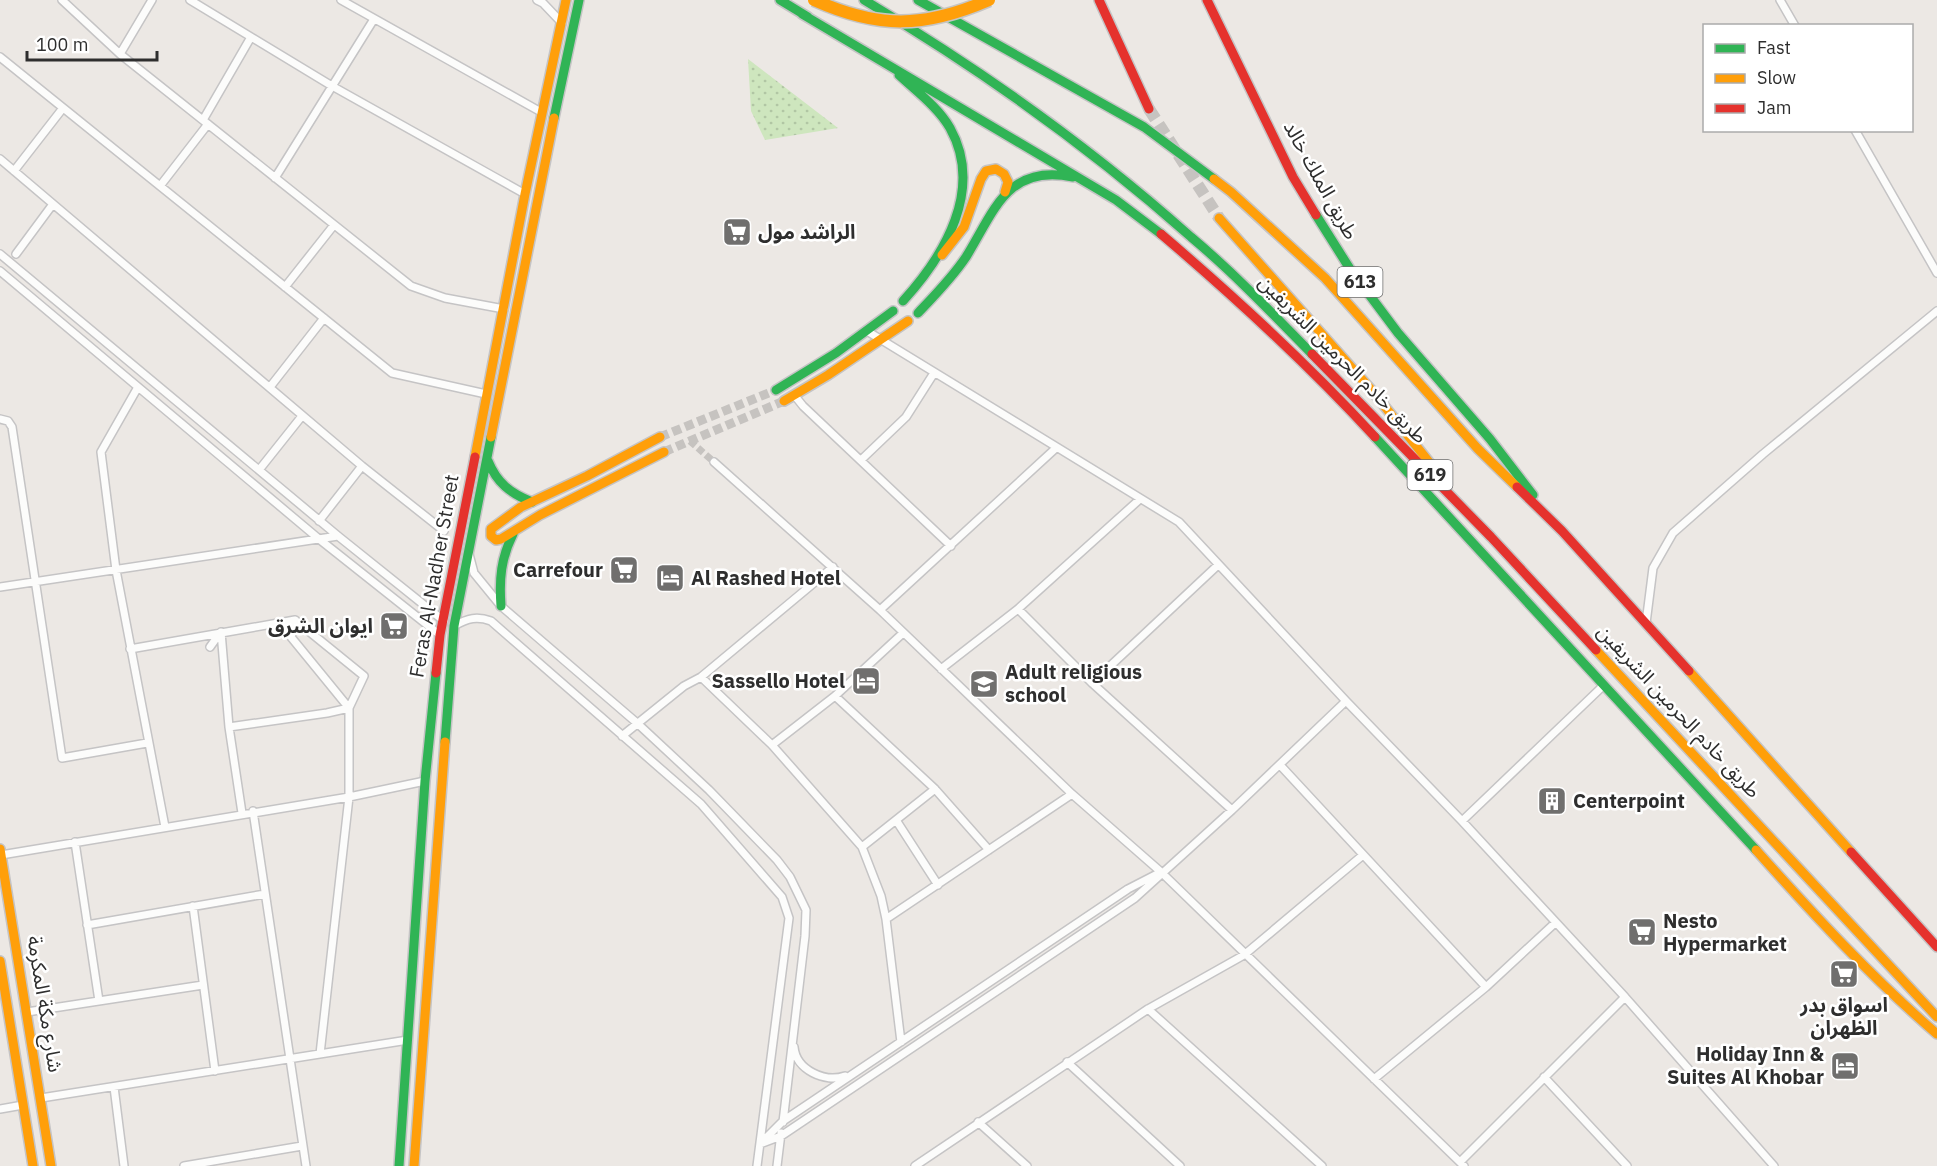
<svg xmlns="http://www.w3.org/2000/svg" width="1937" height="1166" viewBox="0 0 1937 1166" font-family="'IBM Plex Sans','Noto Sans Arabic',sans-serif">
  <defs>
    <pattern id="park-dots" width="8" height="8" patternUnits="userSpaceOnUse" patternTransform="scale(1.5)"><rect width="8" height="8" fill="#cee6be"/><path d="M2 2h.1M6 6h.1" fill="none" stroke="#b1c6a4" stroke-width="1.8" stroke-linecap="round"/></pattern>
  </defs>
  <rect width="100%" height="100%" fill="#ece8e4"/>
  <path fill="url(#park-dots)" d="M748,59L838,128L765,140L751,111Z"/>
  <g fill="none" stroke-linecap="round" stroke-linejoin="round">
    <path stroke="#c6c3c0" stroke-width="7" stroke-dasharray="7 3.5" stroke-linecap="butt" d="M690,441L714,462"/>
    <path stroke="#c6c3c0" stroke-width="9" stroke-dasharray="9 4.5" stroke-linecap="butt" d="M660,437L776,390
      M664,452L784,401"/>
    <path stroke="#c6c3c0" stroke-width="12" stroke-dasharray="12 6" stroke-linecap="butt" d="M1149,109L1219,218"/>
    <g stroke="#c5c4c5" stroke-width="10">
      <path id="street" d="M62,0L120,54L411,286L445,298L504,309
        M190,0L332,86L525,194
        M341,0L541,112
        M537,0L543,3L562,23
        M1780,0L1795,26
        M120,54L152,0
        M0,57L392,373L486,394
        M203,120L251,37
        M1855,130L1937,273
        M0,159L362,466L444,531
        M14,171L63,108
        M275,178L374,19
        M160,186L208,124
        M0,254L338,536L444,621
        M16,254L53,204
        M0,271L319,539L440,635
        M285,287L334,225
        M867,331L1179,522L1346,701
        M138,387L101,452L116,570L165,827
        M270,387L324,318
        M795,396L803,406L951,546
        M0,419L8,421L12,427L62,758L147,743
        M861,460L906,417L934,373
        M714,462L880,610L1072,794L1161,872L1464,1166
        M259,470L302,416
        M319,521L362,466
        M469,554L474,573L501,606L637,723L709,790L777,860L790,877L806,910L805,936L783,1122
        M0,587L338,536
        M1018,609L1092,683L1232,810
        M880,610L1056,448
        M295,620L291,637L349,708V797L320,1054
        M1646,623L1653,568L1673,533L1763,454L1937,311
        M454,626C468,618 477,616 491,621L701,804L782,897L789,918L757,1166
        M221,632L229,727L242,813
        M210,647L220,633
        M130,649L295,620L364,676L349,708L327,713L229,727
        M941,669L1018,609L1140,499
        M701,677L772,745L862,847L881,896L886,919L901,1042
        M1092,683L1218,565
        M835,696L935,789L989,850
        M622,736L684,686L701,677L833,567
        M772,745L835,696L903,633
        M1280,765L1486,987
        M253,811L306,1166
        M896,820L938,885
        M1462,821L1625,997L1774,1166
        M75,842L99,1001
        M862,847L935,789
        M1,855L349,797L425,781
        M1161,872L1128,889L783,1121L760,1144L781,1136L1135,898L1232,810L1346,701L1462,821L1603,686
        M193,906L215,1071
        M886,919L1072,794
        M87,925L265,894
        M1148,1009L1322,1166
        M27,1012L203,985
        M794,1047C796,1070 825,1083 845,1076
        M1067,1062L1180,1166
        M1544,1077L1627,1166
        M1374,1079L1486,987L1555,923
        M114,1087L124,1166
        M41,1098L408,1040
        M0,1109L23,1105
        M978,1122L1027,1166
        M1460,1162L1625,997
        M184,1166L302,1146
        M777,1166L781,1133
        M915,1166L1148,1009L1244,955L1363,855"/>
    </g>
    <g stroke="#c5c4c5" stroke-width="12">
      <path id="fast" d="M780,0L808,17
        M864,0C980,69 1090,147 1191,237C1234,273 1273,314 1312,354
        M918,0L1144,127L1214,179
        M802,14L1116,200L1161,234
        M899,75C916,91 938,107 950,128C984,189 945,255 903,301
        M554,118L579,0
        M1316,215L1350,269L1398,333L1490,439L1533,495
        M918,313C935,295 952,278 966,257C994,212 1007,163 1073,177
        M776,390L836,353L893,311
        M1375,437L1756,850
        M488,461C497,483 510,493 532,502
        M501,606C499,579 501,558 513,534
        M445,742L454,626L491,437
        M399,1166L425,781L436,673"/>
    </g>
    <g stroke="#c5c4c5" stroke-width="12">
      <path id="slow" d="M1214,179L1231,192L1325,278L1478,449L1517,487
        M1219,218L1374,393L1441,477
        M942,255L964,227L981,179L986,171L996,169L1004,174L1008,182L1005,192
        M784,401L828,375L908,321
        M491,437L554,118
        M660,437L587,476L521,507L491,529V536L496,540L501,539L540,515L664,452
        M475,457L525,194L566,0
        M1596,650L1937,1017
        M1689,671L1851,852
        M0,849L51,1166
        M1756,850C1813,914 1872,978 1937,1034
        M0,961L33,1166
        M414,1166L445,742"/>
    </g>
    <g stroke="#c5c4c5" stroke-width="12">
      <path id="jam" d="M1099,0L1149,109
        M1207,0L1293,177L1316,215
        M1161,234C1236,298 1308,364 1375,437
        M1312,354L1491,537L1596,650
        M1517,487L1562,531L1689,671
        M436,673L440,635L475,457
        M1851,852L1937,947"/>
    </g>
    <use href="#street" stroke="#fcfcfb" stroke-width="7"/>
    <use href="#fast" stroke="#30b455" stroke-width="9"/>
    <use href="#slow" stroke="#ff9f0a" stroke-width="9"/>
    <use href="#jam" stroke="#e5322d" stroke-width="9"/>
    <g stroke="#c6c5c4" stroke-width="15" stroke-linecap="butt">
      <path id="slow-bridge" d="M814,0C879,29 924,28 989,0"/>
    </g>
    <use href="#slow-bridge" stroke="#ff9f0a" stroke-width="12"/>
  </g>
  <defs>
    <g id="supermarket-square" transform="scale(1.5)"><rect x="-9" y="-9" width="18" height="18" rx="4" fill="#706f6e" stroke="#fff"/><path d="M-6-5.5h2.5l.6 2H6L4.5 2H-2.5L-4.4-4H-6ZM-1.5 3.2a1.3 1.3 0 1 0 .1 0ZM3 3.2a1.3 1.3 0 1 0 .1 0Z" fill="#fff"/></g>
    <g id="hotel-square" transform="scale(1.5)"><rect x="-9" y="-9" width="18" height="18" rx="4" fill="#706f6e" stroke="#fff"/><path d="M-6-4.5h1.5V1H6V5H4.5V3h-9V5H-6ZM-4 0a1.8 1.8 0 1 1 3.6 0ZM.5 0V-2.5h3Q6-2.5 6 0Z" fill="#fff"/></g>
    <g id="school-square" transform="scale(1.5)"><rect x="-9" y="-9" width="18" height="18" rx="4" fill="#706f6e" stroke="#fff"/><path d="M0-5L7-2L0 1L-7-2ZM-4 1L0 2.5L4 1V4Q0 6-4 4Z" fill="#fff"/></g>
    <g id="building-square" transform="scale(1.5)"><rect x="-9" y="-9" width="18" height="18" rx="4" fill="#706f6e" stroke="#fff"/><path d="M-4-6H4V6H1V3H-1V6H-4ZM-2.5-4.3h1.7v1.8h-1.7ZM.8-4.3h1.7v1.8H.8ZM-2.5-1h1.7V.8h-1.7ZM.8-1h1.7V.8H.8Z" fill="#fff"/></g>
  </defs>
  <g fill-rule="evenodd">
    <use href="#supermarket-square" x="737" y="232"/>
    <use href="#supermarket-square" x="624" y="570"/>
    <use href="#hotel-square" x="670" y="578"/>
    <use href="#supermarket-square" x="394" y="626"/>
    <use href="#hotel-square" x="866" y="681"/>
    <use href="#school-square" x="984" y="684"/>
    <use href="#building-square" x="1552" y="801"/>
    <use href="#supermarket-square" x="1642" y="932"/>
    <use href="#supermarket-square" x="1844" y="974"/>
    <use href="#hotel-square" x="1845" y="1066"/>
  </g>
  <g text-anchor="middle" stroke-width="5" stroke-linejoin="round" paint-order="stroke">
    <g fill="#fff" stroke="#6d6d6d" stroke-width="1.5">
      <rect x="1337.5" y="267" width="45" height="30" rx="4.5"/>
      <rect x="1407.5" y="460" width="45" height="30" rx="4.5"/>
    </g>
    <g font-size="18" font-weight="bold" fill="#2e2e2e">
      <text x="1360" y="288">613</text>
      <text x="1430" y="481">619</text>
    </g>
    <g font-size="20" fill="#2e2e2e" stroke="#fff">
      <text transform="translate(1321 180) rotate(61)" y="7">طريق الملك خالد</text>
      <text transform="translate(1343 359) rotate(45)" y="7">طريق خادم الحرمين الشريفين</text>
      <text transform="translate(434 576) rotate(-80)" y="7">Feras Al-Nadher Street</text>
      <text transform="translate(1679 711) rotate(47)" y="7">طريق خادم الحرمين الشريفين</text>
      <text transform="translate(45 1004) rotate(81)" y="7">شارع مكة المكرمة</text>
    </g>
    <g font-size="20" font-weight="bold" fill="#2e2e2e" stroke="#fff" text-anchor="start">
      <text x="758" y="239">الراشد مول</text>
      <text x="603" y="577" text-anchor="end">Carrefour</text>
      <text x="691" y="585">Al Rashed Hotel</text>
      <text x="373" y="633" text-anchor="end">ايوان الشرق</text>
      <text x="1005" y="679">Adult religious<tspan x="1005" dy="23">school</tspan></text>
      <text x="845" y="688" text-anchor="end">Sassello Hotel</text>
      <text x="1573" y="808">Centerpoint</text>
      <text x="1663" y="928">Nesto<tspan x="1663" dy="23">Hypermarket</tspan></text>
      <text x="1844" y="1012" text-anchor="middle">اسواق بدر<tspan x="1844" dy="23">الظهران</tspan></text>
      <text x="1824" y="1061" text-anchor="end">Holiday Inn &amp;<tspan x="1824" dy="23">Suites Al Khobar</tspan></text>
    </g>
  </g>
  <rect x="1703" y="24" width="210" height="108" fill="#ffffff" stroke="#ababab" stroke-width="1.5"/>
  <rect x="1715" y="44" width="30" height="9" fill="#30b455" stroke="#ababab" stroke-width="1.5"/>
  <text x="1757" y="54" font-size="18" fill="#2e2e2e">Fast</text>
  <rect x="1715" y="74" width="30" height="9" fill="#ff9f0a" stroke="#ababab" stroke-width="1.5"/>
  <text x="1757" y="84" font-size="18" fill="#2e2e2e">Slow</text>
  <rect x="1715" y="104" width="30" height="9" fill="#e5322d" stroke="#ababab" stroke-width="1.5"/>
  <text x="1757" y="114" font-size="18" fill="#2e2e2e">Jam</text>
  <path d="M27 51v9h130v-9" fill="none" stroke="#2e2e2e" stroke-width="3"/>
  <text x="36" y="51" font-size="18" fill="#2e2e2e" stroke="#ffffff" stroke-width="4.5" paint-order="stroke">100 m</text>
</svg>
